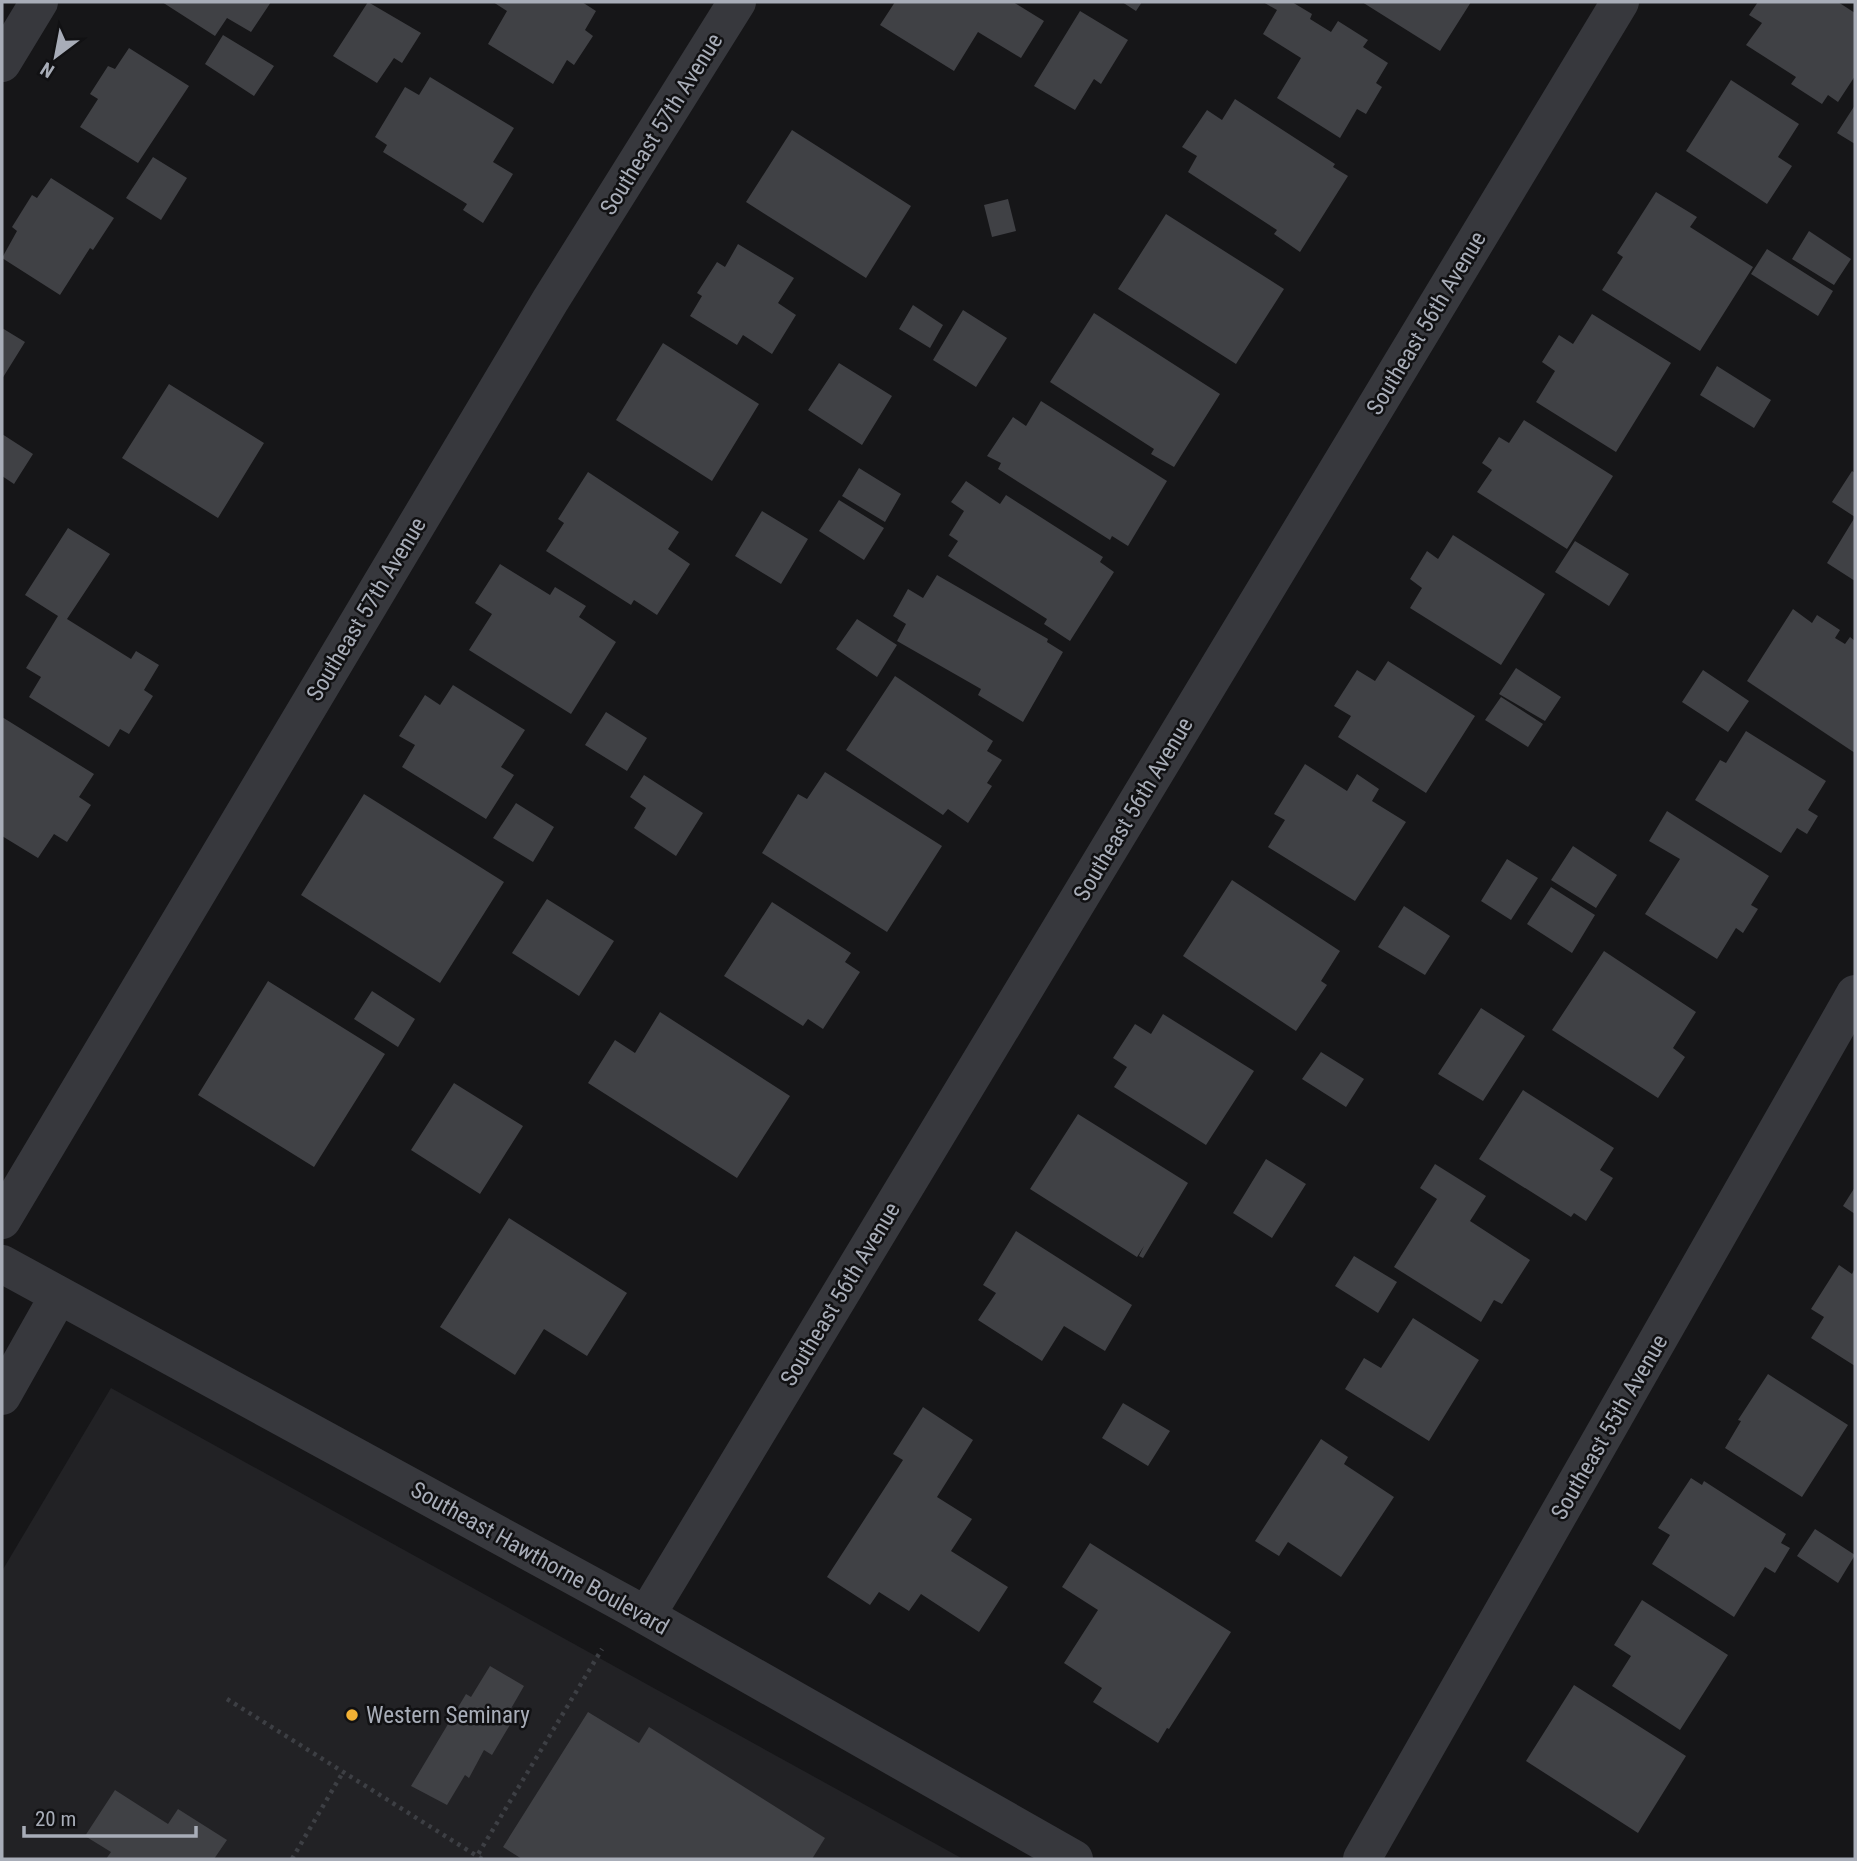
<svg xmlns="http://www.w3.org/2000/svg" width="1857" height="1861" viewBox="0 0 1857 1861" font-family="'Roboto Condensed',sans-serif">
  <rect width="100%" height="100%" fill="#161618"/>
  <path fill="#222225" d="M111,1388L963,1859H2V1571Z"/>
  <path fill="#404145" d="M162,2H271L251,32L227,18L215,36Z
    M368,2L421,33L402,63L394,58L377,83L333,56Z
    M493,2H582L596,11L585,30L593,36L574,65L567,60L553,84L488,44L507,11Z
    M895,2H1013L1044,21L1021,58L978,32L954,71L880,25Z
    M1122,2H1142L1136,11Z
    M1263,2H1292L1312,14L1310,19L1331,32L1338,21L1368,40L1363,47L1388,63L1376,83L1382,87L1366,114L1357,109L1340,138L1277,98L1301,58L1263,34L1277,10Z
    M1362,2H1471L1440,51Z
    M1758,2H1838L1855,13V76L1838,102L1828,95L1822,104L1791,84L1796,77L1746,45L1762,23L1749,15Z
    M1080,11L1128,40L1101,84L1094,79L1075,110L1034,86Z
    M223,35L274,66L254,96L205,64Z
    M129,48L189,86L138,163L80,127L98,99L90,94L108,66L115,69Z
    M430,77L514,128L493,162L513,174L483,223L463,210L467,204L383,152L387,145L375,137L405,87L419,95Z
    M1731,80L1799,124L1778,157L1792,166L1767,204L1686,151Z
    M1235,99L1335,164L1333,167L1348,176L1300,252L1274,234L1277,230L1188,172L1197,156L1182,147L1207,110L1222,120Z
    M1855,105V144L1837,133Z
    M792,130L911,206L866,278L746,202Z
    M153,157L187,178L161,220L126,198Z
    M51,178L114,218L93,250L90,248L60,295L2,258L17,231L12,227L32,195L37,198Z
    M1656,192L1697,217L1690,227L1753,267L1700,351L1602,290L1623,257L1617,253Z
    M1008,199L1016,231L992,237L984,205Z
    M1166,214L1284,289L1236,364L1118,289Z
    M1809,231L1851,259L1834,285L1792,259Z
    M738,244L794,278L778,303L796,315L772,354L743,335L737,345L690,316L702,296L697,293L717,262L725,267Z
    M1767,249L1833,291L1818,316L1751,274Z
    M913,305L943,325L930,348L899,329Z
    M963,310L1007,338L976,387L933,360Z
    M1094,313L1220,394L1174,467L1151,454L1154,449L1050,382Z
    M1592,314L1671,363L1616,452L1536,402L1555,371L1542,362L1559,335L1573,344Z
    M2,328L25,342L2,379Z
    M663,343L759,404L712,481L616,420Z
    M839,363L892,396L862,445L808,410Z
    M1717,366L1771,400L1754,428L1700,395Z
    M169,384L264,443L218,518L122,458Z
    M1041,401L1167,481L1128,546L1112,536L1110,540L998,469L1001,463L987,456L1013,417L1026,426Z
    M1524,420L1613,476L1567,549L1477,492L1492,470L1482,463L1499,437L1509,443Z
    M2,434L33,454L14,484L2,476Z
    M859,468L901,494L885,522L842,496Z
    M1852,471L1855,473V517L1832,502Z
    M588,472L679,532L668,549L690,564L657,615L634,600L631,605L546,551L564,523L558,519Z
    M966,481L1000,504L1006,495L1103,557L1100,562L1114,572L1070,641L1044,624L1047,619L948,556L958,541L949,535L964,511L951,502Z
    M839,500L884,528L864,560L819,531Z
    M762,511L808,539L781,584L735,556Z
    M1855,517V581L1827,563Z
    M68,528L110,554L67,619L131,659L136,651L159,665L144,690L153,696L129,734L120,729L109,747L29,697L41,677L26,668L58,616L25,595Z
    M1453,535L1545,594L1501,665L1410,608L1422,588L1410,579L1427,551L1438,559Z
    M1575,541L1629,574L1609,606L1555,572Z
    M500,564L550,595L555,587L586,606L579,617L616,642L571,714L469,650L492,614L475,603Z
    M937,575L1048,639L1047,642L1063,652L1023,722L978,695L981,689L897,641L906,624L893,616L908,589L923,598Z
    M1793,609L1812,623L1817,615L1840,630L1835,638L1845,644L1850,637L1855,641V753L1747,681Z
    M857,619L897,645L877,677L836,649Z
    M1388,661L1475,716L1426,793L1338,737L1351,716L1334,706L1357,670L1375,681Z
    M1516,668L1561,697L1545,721L1499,694Z
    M1703,670L1749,701L1728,732L1682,702Z
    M895,676L993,741L987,751L1002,760L987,783L992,786L968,823L948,809L943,815L846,750Z
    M453,685L525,730L501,767L514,775L486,819L402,767L415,745L399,736L425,695L440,705Z
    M1501,697L1543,724L1528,747L1485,720Z
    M606,712L647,738L627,771L585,745Z
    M2,717L94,774L79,797L91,805L67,842L54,834L38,858L2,836Z
    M1746,731L1826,781L1808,810L1818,816L1807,834L1797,828L1781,853L1695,800L1720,760L1726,763Z
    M1305,764L1347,791L1357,774L1379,789L1372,801L1406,822L1355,901L1268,847L1285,820L1274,814Z
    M825,772L942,846L887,932L762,853L798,794L807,799Z
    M644,775L703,813L676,856L634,828L646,808L630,797Z
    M364,794L504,882L440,983L301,895Z
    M516,803L554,827L533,862L493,838Z
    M1667,811L1769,876L1751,905L1758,909L1743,933L1736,928L1717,959L1645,914L1680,859L1649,841Z
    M1573,846L1617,875L1596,908L1551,880Z
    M1507,859L1538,878L1511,920L1481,901Z
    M1232,880L1340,951L1321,981L1327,985L1296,1031L1183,956Z
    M1551,887L1595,915L1572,953L1527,924Z
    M547,899L614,941L579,996L512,953Z
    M772,902L851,953L845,962L860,972L823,1029L808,1019L803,1026L724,976Z
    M1404,906L1450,936L1425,975L1378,947Z
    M1604,951L1696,1012L1673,1048L1685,1057L1658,1098L1552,1030Z
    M268,981L385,1054L314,1167L198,1095Z
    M372,991L415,1019L398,1047L354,1019Z
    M1481,1008L1525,1036L1483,1101L1438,1074Z
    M660,1012L790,1096L737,1178L588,1083L615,1040L635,1053Z
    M1163,1014L1254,1071L1206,1145L1114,1087L1127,1067L1113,1058L1135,1024L1151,1034Z
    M1321,1052L1364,1079L1346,1107L1302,1079Z
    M454,1083L523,1126L480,1194L411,1150Z
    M1523,1090L1614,1148L1600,1170L1613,1178L1586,1221L1574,1213L1571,1217L1479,1159Z
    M1078,1114L1188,1183L1143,1258L1139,1256L1144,1246L1137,1257L1030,1189Z
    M1266,1159L1306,1184L1272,1238L1233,1213Z
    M1435,1164L1486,1196L1470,1221L1530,1260L1502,1304L1494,1300L1481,1322L1394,1267L1437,1199L1420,1188Z
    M1855,1187V1214L1843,1206Z
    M509,1218L627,1293L587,1356L544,1329L515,1375L440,1327Z
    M1016,1231L1132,1305L1105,1351L1064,1326L1042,1361L978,1320L996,1293L983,1285Z
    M1354,1256L1397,1282L1378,1313L1335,1286Z
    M1839,1265L1852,1274L1855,1268V1366L1811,1338L1824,1317L1811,1309Z
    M1413,1318L1479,1360L1429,1441L1345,1389L1364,1358L1381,1368Z
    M1768,1374L1848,1425L1802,1497L1725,1448L1741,1421L1738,1420Z
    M1123,1403L1170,1431L1148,1466L1102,1438Z
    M923,1407L973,1440L937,1497L972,1519L951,1551L1008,1587L979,1632L921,1594L909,1611L879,1592L870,1605L827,1577L903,1460L893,1454Z
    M1321,1439L1348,1457L1344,1464L1394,1497L1341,1577L1288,1542L1279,1556L1255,1541Z
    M1691,1478L1702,1485L1704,1481L1786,1534L1781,1543L1790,1548L1775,1573L1765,1567L1734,1617L1652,1564L1670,1535L1658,1528Z
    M1815,1529L1855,1555L1838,1583L1797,1556Z
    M1090,1543L1231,1632L1169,1729L1167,1728L1158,1743L1093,1702L1102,1688L1064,1663L1098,1610L1062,1587Z
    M1642,1600L1728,1655L1680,1730L1612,1686L1631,1656L1614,1645Z
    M490,1666L524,1686L505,1719L511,1723L492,1755L484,1750L469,1778L465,1775L447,1805L411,1786L466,1694L471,1697Z
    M1574,1685L1686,1756L1638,1833L1526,1761Z
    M588,1712L639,1743L649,1727L825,1838L812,1859H522L503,1847Z
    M115,1790L168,1824L178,1809L227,1840L214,1859H106L111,1852L85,1836Z"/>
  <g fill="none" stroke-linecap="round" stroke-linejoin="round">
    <path stroke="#3d3f44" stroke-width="4.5" stroke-dasharray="3.5 5" stroke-linecap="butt" d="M227,1699L477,1856
      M292,1859L343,1772
      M482,1859L477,1856L602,1649"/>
    <path stroke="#37383d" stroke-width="38" d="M2,63L39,2
      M2,1220L550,301L737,2
      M2,1264L627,1605L1074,1859
      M2,1396L59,1295
      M646,1616L1620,2
      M1362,1859L1855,994"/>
  </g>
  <circle fill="#f2b134" stroke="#111113" stroke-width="2.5" cx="352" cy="1715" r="7"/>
  <g text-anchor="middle" stroke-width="5" stroke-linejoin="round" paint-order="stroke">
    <g font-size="23" fill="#a8adb8" stroke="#111113">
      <text transform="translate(661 124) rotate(-58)" y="8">Southeast 57th Avenue</text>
      <text transform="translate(1426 323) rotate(-59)" y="8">Southeast 56th Avenue</text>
      <text transform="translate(366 609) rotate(-59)" y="8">Southeast 57th Avenue</text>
      <text transform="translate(1133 809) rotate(-59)" y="8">Southeast 56th Avenue</text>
      <text transform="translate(840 1294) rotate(-59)" y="8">Southeast 56th Avenue</text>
      <text transform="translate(1609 1427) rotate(-60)" y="8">Southeast 55th Avenue</text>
      <text transform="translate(540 1558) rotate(29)" y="8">Southeast Hawthorne Boulevard</text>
    </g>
    <g font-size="23" fill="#a8adb8" stroke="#111113" text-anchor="start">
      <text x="366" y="1723">Western Seminary</text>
    </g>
  </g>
  <rect width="1857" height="1861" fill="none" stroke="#a8adb8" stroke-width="7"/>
  <g transform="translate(56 56) rotate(212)" stroke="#111113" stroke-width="5" paint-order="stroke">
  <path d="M0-5L12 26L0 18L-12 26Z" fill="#a8adb8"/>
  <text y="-10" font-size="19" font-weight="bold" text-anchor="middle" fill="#a8adb8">N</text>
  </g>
  <path d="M24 1826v10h172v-10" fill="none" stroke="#a8adb8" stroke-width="3.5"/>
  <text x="35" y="1826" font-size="21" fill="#a8adb8" stroke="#111113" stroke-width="5" paint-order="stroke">20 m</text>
</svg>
